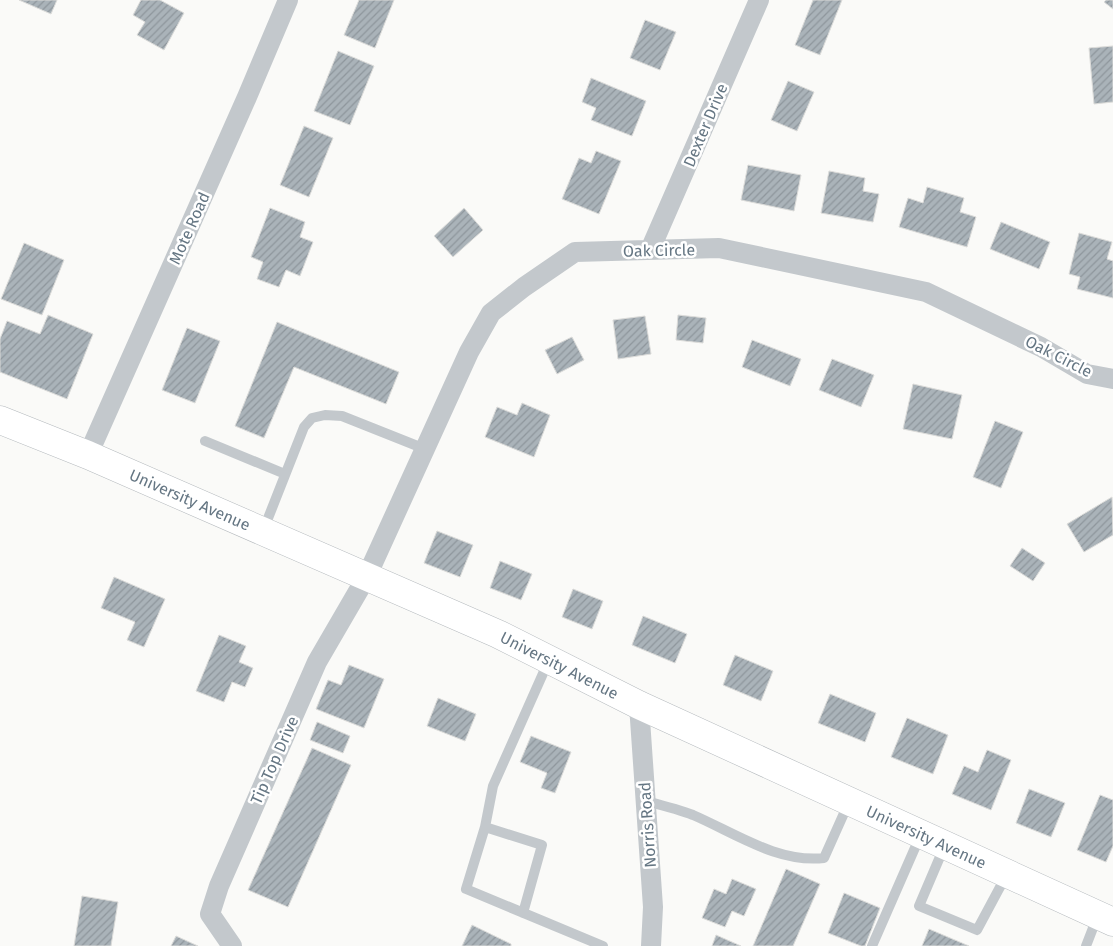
<svg xmlns="http://www.w3.org/2000/svg" width="1113" height="946" viewBox="0 0 1113 946" font-family="'Fira Sans',sans-serif">
  <defs>
    <pattern id="building-hatch" width="6" height="6" patternUnits="userSpaceOnUse" patternTransform="scale(1.25)"><rect width="6" height="6" fill="#aab3b9"/><path d="M-1 1l2-2M0 6l6-6M5 7l2-2" fill="none" stroke="#8e969c"/></pattern>
  </defs>
  <rect width="100%" height="100%" fill="#fafaf8"/>
  <path fill="url(#building-hatch)" stroke="#dcdcda" d="M19,0H57L51,14Z
    M141,0H160L184,13L164,50L137,35L145,22L133,15Z
    M359,0H394L375,48L344,35Z
    M813,0H842L820,55L795,45Z
    M1106,0H1113V9L1104,2Z
    M645,20L676,32L660,70L630,58Z
    M1113,46V102L1094,104L1089,48Z
    M338,51L374,66L350,125L314,111Z
    M591,78L646,101L632,136L591,120L596,108L582,102Z
    M788,81L814,92L797,131L771,120Z
    M304,126L333,138L309,197L280,185Z
    M596,151L621,161L599,214L562,199L579,158L591,163Z
    M748,165L801,175L794,211L741,200Z
    M829,171L865,178L863,191L879,194L873,222L821,213Z
    M927,187L964,198L960,212L976,217L967,247L899,227L908,198L923,203Z
    M270,208L305,222L300,237L313,242L300,276L286,270L279,287L257,279L263,262L251,257Z
    M464,208L483,230L453,257L434,236Z
    M1001,222L1050,242L1039,269L990,249Z
    M1079,233L1112,242L1107,259L1113,261V298L1077,289L1080,277L1069,274Z
    M24,243L64,260L42,315L1,299Z
    M48,315L93,334L67,399L0,372V339L7,321L40,334Z
    M678,315L706,318L703,343L676,340Z
    M645,316L651,354L618,359L613,320Z
    M277,322L399,372L386,404L294,367L264,438L235,426Z
    M187,328L220,341L195,403L162,390Z
    M572,337L584,360L557,374L545,350Z
    M752,340L801,359L790,386L742,367Z
    M832,359L874,375L861,407L819,390Z
    M913,384L962,395L952,439L903,429Z
    M522,403L550,415L534,457L485,437L497,407L517,415Z
    M995,421L1023,432L1001,488L973,477Z
    M1112,497L1113,535L1084,552L1067,524Z
    M437,531L473,545L460,577L424,563Z
    M1022,548L1045,563L1033,581L1010,566Z
    M500,561L532,574L521,600L490,588Z
    M114,577L165,599L144,647L127,640L135,622L101,608Z
    M573,589L603,601L592,629L562,617Z
    M643,616L687,634L675,663L632,645Z
    M219,635L246,646L239,662L253,668L245,687L232,682L224,702L196,691Z
    M735,655L773,671L761,701L723,685Z
    M349,665L384,679L364,728L316,709L328,680L341,685Z
    M830,694L876,713L865,742L818,723Z
    M438,698L476,714L465,741L427,726Z
    M907,718L948,735L933,774L891,757Z
    M317,722L350,736L343,753L310,740Z
    M531,736L571,752L555,793L541,788L547,773L520,762Z
    M312,748L351,765L288,907L248,890Z
    M987,750L1011,760L991,810L952,794L964,766L978,772Z
    M1029,789L1065,803L1051,837L1016,823Z
    M1100,795L1113,800V846L1106,862L1077,850Z
    M786,869L820,884L793,946H753Z
    M732,879L756,889L744,916L732,911L725,927L702,918L714,889L726,894Z
    M844,893L880,908L865,946H861L828,933Z
    M82,896L118,902L111,946H74Z
    M472,925L511,944V946H462Z
    M929,929L969,946H922Z
    M716,935L741,946H712Z
    M176,936L198,946H171Z"/>
  <g fill="none" stroke-linecap="round" stroke-linejoin="round">
    <g stroke="#b5babe" stroke-width="29">
      <g id="primary">
        <path id="s1" d="M0,420L88,455L498,634L639,705L1113,922"/>
      </g>
    </g>
    <path stroke="#c3c8cc" stroke-width="10" d="M205,441L285,474
      M263,531L304,427L312,418L325,415L342,416L425,449
      M645,801C661,805 678,809 693,815C735,833 777,863 824,858L849,802
      M485,827L493,786L549,660
      M945,845L919,906L977,930L1007,874
      M523,913L542,845L485,827L466,889L603,946
      M872,946L921,834
      M1086,946L1098,915"/>
    <path stroke="#c3c8cc" stroke-width="20" d="M650,250L759,0
      M88,455L247,97L288,0
      M639,705L653,907L651,946
      M232,946L210,914L219,886L317,662L367,576L469,352L491,313L524,287L575,252L719,248L926,292L1041,347L1087,374L1113,379"/>
    <use href="#primary" stroke="#fff" stroke-width="28"/>
  </g>
  <g text-anchor="middle" stroke-width="5" stroke-linejoin="round" paint-order="stroke">
    <g font-size="16" fill="#657683" stroke="#fff">
      <text transform="translate(705 125) rotate(-67)" y="6">Dexter Drive</text>
      <text transform="translate(189 228) rotate(-66)" y="6">Mote Road</text>
      <text transform="translate(659 250) rotate(-1)" y="6">Oak Circle</text>
      <text transform="translate(1059 356) rotate(27)" y="6">Oak Circle</text>
      <text dy="6" stroke="none"><textPath href="#s1" startOffset="206">University Avenue</textPath></text>
      <text dy="6" stroke="none"><textPath href="#s1" startOffset="611">University Avenue</textPath></text>
      <text transform="translate(274 760) rotate(-66)" y="6">Tip Top Drive</text>
      <text transform="translate(647 825) rotate(-94)" y="6">Norris Road</text>
      <text dy="6" stroke="none"><textPath href="#s1" startOffset="1016">University Avenue</textPath></text>
    </g>
  </g>
</svg>
